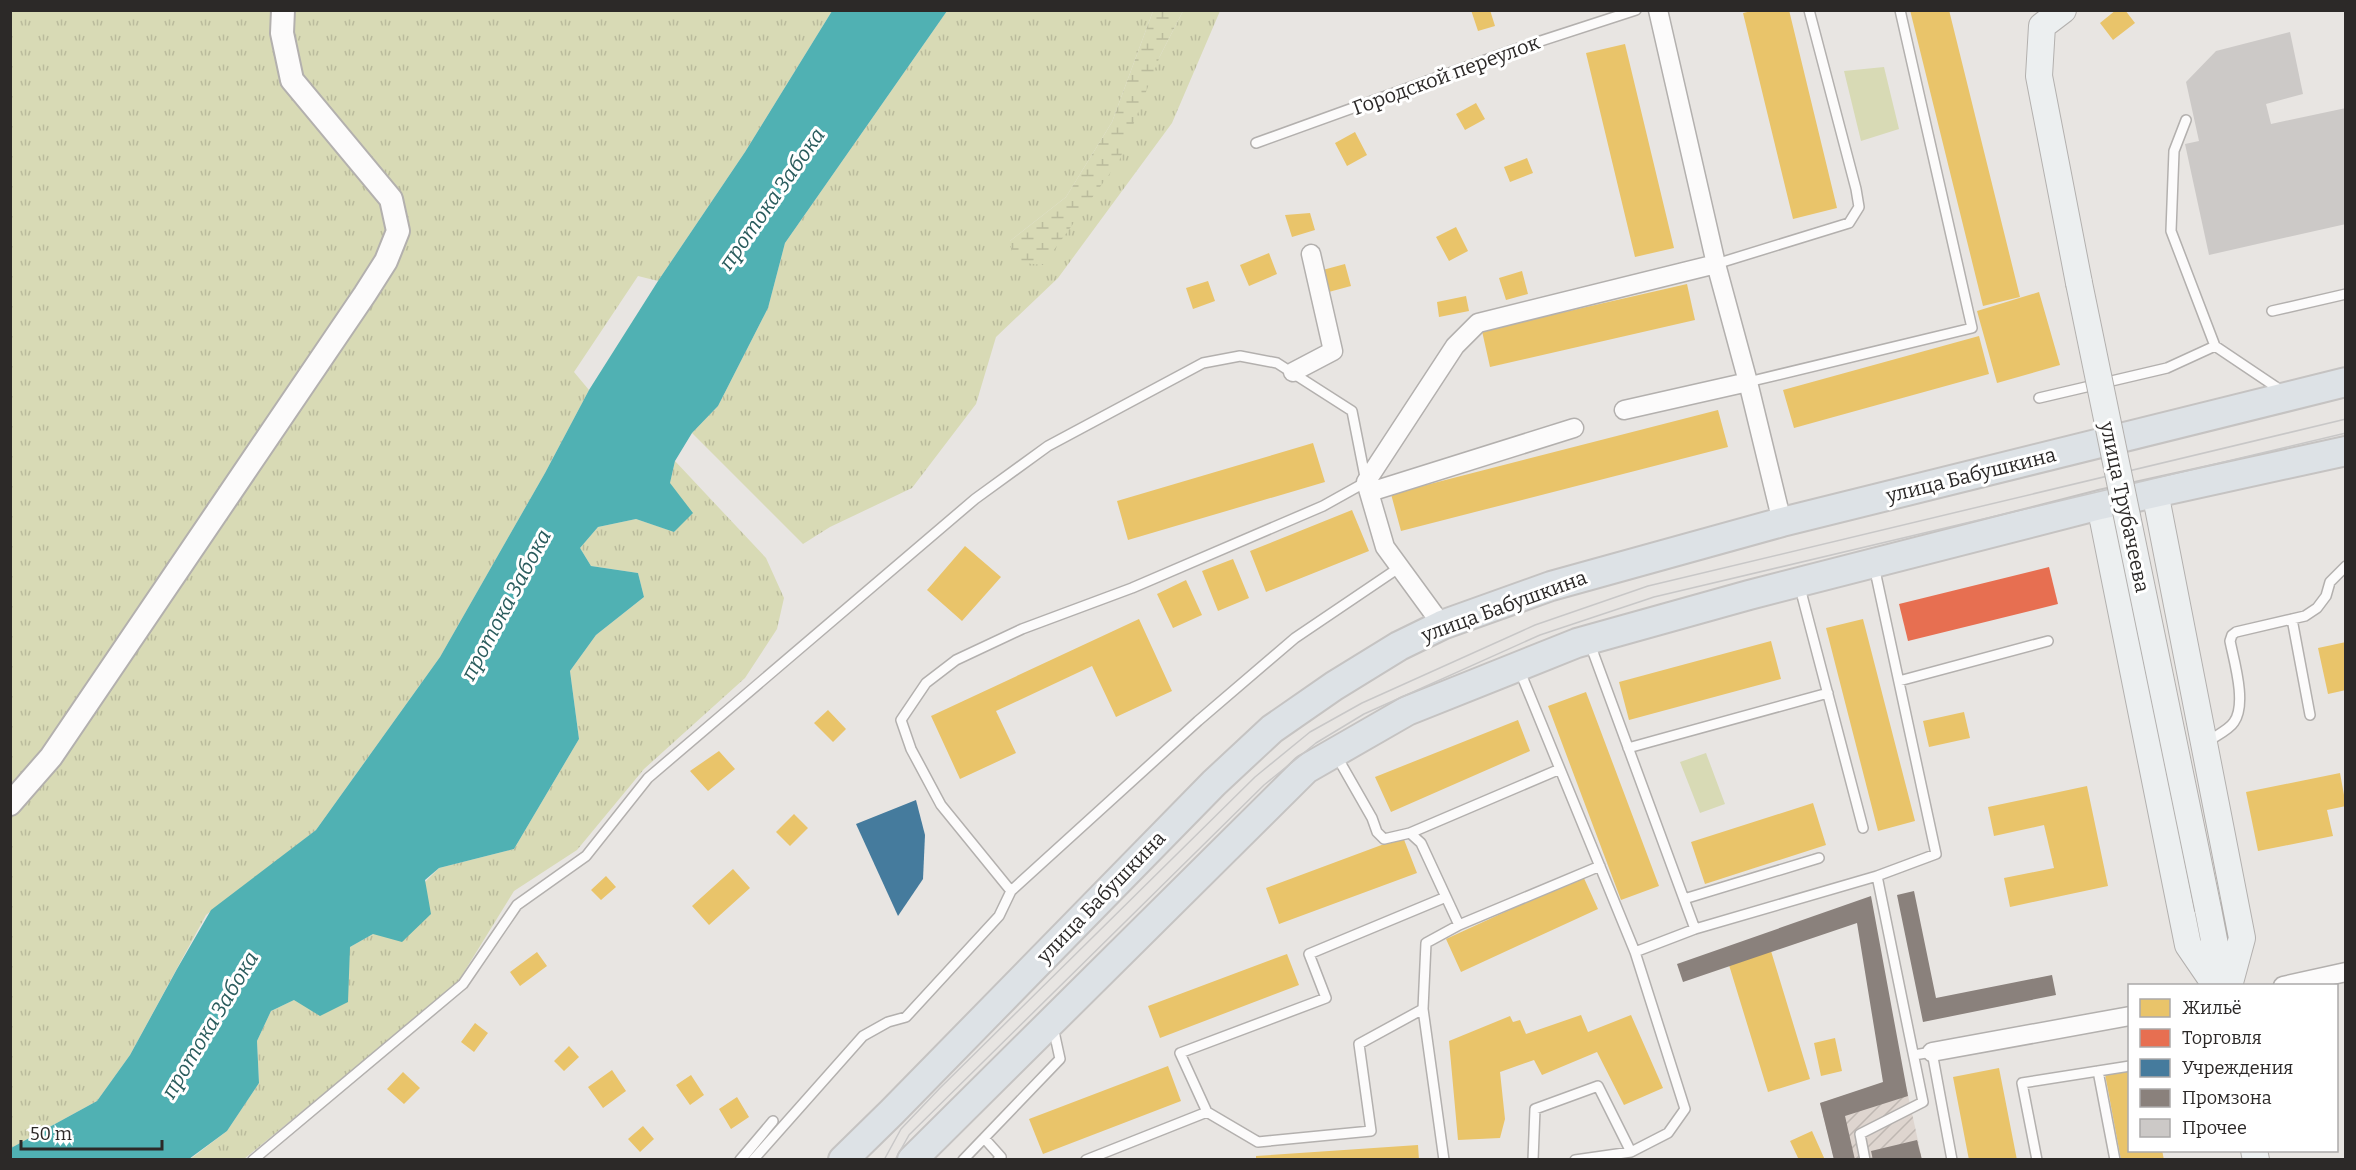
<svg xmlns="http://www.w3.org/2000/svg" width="2356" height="1170" viewBox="0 0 2356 1170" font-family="Bitter,serif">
  <defs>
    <pattern id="industrial-furrows" width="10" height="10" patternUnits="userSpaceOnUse" patternTransform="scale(1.5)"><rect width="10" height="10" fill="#ded5cf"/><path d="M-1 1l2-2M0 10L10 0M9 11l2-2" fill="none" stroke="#bfb7b2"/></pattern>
    <pattern id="grass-tufts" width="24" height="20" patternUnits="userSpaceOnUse" patternTransform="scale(1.5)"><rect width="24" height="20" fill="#d8dab5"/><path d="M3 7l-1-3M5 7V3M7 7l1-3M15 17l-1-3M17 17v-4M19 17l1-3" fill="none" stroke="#babb9c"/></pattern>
    <pattern id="wetland-marsh" width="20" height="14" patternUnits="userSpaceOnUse" patternTransform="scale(1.5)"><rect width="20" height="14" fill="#d8dab5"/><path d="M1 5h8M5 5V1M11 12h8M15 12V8" fill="none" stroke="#babb9c"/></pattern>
  </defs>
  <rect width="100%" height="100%" fill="#e8e5e2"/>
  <path fill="url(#industrial-furrows)" d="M1904,1077L1922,1159H1834L1820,1103Z"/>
  <path fill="url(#grass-tufts)" d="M11,11H832L745,152L658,281L638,276L574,372L589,390L545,473L440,657L316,830L206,915L130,1055L97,1101L11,1148Z
    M947,11H1153L1112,122L1066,197L1010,241L1042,265L1160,56L1183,11H1220L1172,123L1058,278L996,337L976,404L912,488L830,527L803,544L692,433L718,406L768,308L785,243Z
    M675,461L766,558L784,598L777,629L745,678L644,769L577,850L514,891L456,985L244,1159L189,1160L227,1131L259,1083L257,1041L271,1011L294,1000L350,947L373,934L439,868L514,849L579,739L570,671L596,635L644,597L638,573L591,566L580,548L598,527L636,519L675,532L670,483Z"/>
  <path fill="url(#wetland-marsh)" d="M1153,11H1183L1160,56L1119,161L1043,265L1014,262L1010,241L1066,197L1112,122Z"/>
  <path fill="#d8dab5" d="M1884,67L1899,129L1861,141L1844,71Z
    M1706,753L1725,804L1700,813L1680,762Z"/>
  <path fill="#50b1b3" d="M832,11H947L785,243L768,308L718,406L692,433L675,461L670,483L693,513L674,532L636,519L598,527L580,548L591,566L638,573L644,597L596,635L570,671L579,739L514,849L439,868L425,880L431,914L402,942L373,934L350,947L348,1002L320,1016L294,1000L271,1011L257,1041L259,1083L227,1131L189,1159H11V1148L97,1101L130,1055L177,969L211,910L316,830L440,657L545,473L589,390L658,281L745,152Z"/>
  <path fill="#e9c46a" d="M1471,10H1490L1495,26L1478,31Z
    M1756,10H1789L1837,208L1793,219L1743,13Z
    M1910,10H1949L2020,297L1983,306Z
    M2116,10H2125L2135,23L2113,40L2100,23Z
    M1625,44L1674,248L1635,257L1586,53Z
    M1476,103L1485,119L1465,130L1456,114Z
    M1355,132L1367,155L1347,166L1335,143Z
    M1527,158L1533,173L1510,182L1504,167Z
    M1310,213L1315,230L1292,237L1285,215Z
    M1456,227L1468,251L1449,261L1436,237Z
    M1269,253L1277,274L1249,286L1240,265Z
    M1345,264L1351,286L1325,293L1319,271Z
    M1522,271L1528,294L1506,300L1499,278Z
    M1208,281L1215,301L1193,309L1186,288Z
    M1687,284L1695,320L1490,367L1482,331Z
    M2039,292L2060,365L1997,383L1977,311Z
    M1466,296L1469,311L1439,317L1437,302Z
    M1979,336L1989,374L1794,428L1783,390Z
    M1718,410L1728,447L1401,531L1391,494Z
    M1313,443L1325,482L1128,540L1117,501Z
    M1352,510L1369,551L1266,592L1250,551Z
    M965,546L1001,577L962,621L927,590Z
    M1233,559L1249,598L1218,611L1202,571Z
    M1186,580L1202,615L1173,628L1157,594Z
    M1139,619L1172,691L1116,717L1092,666L996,711L1016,753L960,779L931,716Z
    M1863,619L1915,821L1878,831L1826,628Z
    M1771,641L1781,679L1629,720L1619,682Z
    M2346,642V690L2328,694L2318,648Z
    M1586,692L1659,886L1621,900L1548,706Z
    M828,710L846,729L833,742L814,723Z
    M1964,712L1970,738L1929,747L1923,721Z
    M1518,720L1530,751L1391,812L1375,777Z
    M719,751L735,769L708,791L690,771Z
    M2340,773L2346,806L2327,810L2333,836L2258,851L2246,792Z
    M2087,786L2108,886L2010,907L2004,878L2054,868L2044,825L1994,836L1988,807Z
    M1813,803L1826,845L1705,884L1691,842Z
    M794,814L808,828L790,846L776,832Z
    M1403,837L1417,873L1279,924L1266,888Z
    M733,869L750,888L709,925L692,906Z
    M606,876L616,887L601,900L591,890Z
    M1583,876L1598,909L1461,972L1446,939Z
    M1771,951L1810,1079L1768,1092L1729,965Z
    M537,952L547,966L520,986L510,972Z
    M1287,954L1299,985L1160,1038L1148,1006Z
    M1581,1015L1588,1032L1631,1015L1663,1088L1624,1105L1597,1052L1542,1075L1534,1060L1500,1072L1505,1119L1500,1138L1458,1140L1449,1041L1510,1016L1513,1022L1520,1020L1526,1034Z
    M475,1023L488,1033L474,1052L461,1042Z
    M1835,1038L1842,1071L1821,1076L1814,1043Z
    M569,1046L579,1057L564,1071L554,1061Z
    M1168,1066L1181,1101L1043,1154L1029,1119Z
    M1999,1068L2017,1160H1969L1953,1077Z
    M2130,1069V1150H2162L2164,1160H2121L2105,1074Z
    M612,1070L626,1091L603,1108L588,1087Z
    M403,1072L420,1088L404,1104L387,1089Z
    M691,1075L704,1095L690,1105L676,1085Z
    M737,1097L749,1117L731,1129L719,1109Z
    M643,1126L654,1139L640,1152L628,1139Z
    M1812,1131L1825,1160H1799L1790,1141Z
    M1418,1145L1419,1160H1256V1156Z"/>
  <path fill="#e76f51" d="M2049,567L2058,604L1908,641L1899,604Z"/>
  <path fill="#457b9d" d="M916,800L925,835L923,879L898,916L856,824Z"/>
  <path fill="#8a817c" d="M1914,891L1936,998L2052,975L2056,995L1923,1022L1897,895Z
    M1871,896L1908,1096L1845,1116L1855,1160H1834L1820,1103L1883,1082L1857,923L1683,982L1677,964Z
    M1917,1140L1922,1160H1873L1871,1151Z"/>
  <path fill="#ccc9c7" d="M2290,32L2303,94L2266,104L2271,124L2346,108V224L2209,255L2185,144L2199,141L2186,82L2216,51Z"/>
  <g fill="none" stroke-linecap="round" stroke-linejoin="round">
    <g stroke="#b3b0ae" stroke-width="12">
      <path id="service" d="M2186,120L2174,151L2171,231L2215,346L2282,391
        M1256,143L1516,49L1636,10
        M1716,264L1849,223L1859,207L1856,189L1809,10
        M2272,311L2346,294
        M1748,382L1972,328L1900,10
        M2039,398L2167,368L2215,346
        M1874,566L1936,854L1877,876
        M1799,584L1863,828
        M2292,619L2310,715
        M1590,644L1695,929
        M1519,669L1635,952L1685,1109L1668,1133L1631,1152L1575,1160
        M1899,681L2048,641
        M2207,742C2215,736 2229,730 2234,722C2247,704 2234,661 2230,641L2232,635L2236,632L2305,616L2317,608L2326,596L2330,582L2346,566
        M1628,748L1828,693
        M1336,755L1372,818L1377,832L1384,839L1410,833L1421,843L1459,925
        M1410,833L1560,769
        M1684,899L1819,858
        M1635,952L1695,929L1877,876L1923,1102L1860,1134L1865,1160
        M1423,1009L1444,1160
        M1914,1055L1932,1052L1952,1160
        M2098,1071L2115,1160
        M1207,1112L1258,1142L1371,1131L1359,1044L1423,1009L1426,943L1459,925L1600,866
        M984,1138L1001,1157L998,1160
        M253,1160L463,984L517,905L586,856L648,778L975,499L1048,446L1203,363L1240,356L1277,363L1352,411L1366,482L1323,506L1132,588L1022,629L956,660L926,683L901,720L911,749L941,805L1011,891
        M740,1160L773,1121L741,1160
        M753,1160L863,1036L888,1022L906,1017L999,916L1011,891L1198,721L1295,638L1400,567
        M963,1160L1060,1059L1053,1027
        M1086,1160L1207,1112L1180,1053L1326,998L1309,954L1446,897
        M1533,1160L1535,1109L1598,1086L1631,1152
        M2037,1160L2022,1083L2130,1066"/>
    </g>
    <g stroke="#b3b0ae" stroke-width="21">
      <path id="minor" d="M1658,10L1716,264L1748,382L1782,522
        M1293,372L1333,351L1311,254
        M1624,410L1748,382
        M1370,492L1574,428
        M1442,625L1385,547L1366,482L1455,346L1478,323L1716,264
        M2283,986L2346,972
        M1932,1052L2130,1016"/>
    </g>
    <g stroke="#b3b0ae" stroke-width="26">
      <path id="tertiary" d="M10,804L51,757L365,294L386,261L398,231L391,199L292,80L282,33L283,10"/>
    </g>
    <g stroke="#b3b0ae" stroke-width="28">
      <path id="secondary" d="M2063,10L2042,26L2039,76L2079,283
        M2155,492L2242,938L2229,986
        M2100,505L2188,945L2216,986
        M2208,909L2223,986
        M2254,1150L2256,1160"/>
    </g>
    <g stroke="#c5c3c2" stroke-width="32">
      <path id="primary" d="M843,1160L892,1112L1214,783L1272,729L1334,686L1399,646L1442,625L1551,586L1782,522L2346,382
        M912,1160L1306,769L1407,711L1577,643L1749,595L2100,505L2346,451"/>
    </g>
    <use href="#service" stroke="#fcfbfb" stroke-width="9"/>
    <use href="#minor" stroke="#fcfbfb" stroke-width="18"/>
    <use href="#tertiary" stroke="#fcfbfb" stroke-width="22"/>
    <use href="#secondary" stroke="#eceff0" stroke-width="26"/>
    <use href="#primary" stroke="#dde2e6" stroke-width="28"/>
    <path stroke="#c8c7c7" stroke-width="1.5" d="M884,1160L901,1129L940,1088L1255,777L1310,732L1362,703L1535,625L1648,586L2346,419
      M895,1160L909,1135L1264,785L1316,743L1364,714L1540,635L1654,597L2346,433"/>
    <g stroke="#b3b0ae" stroke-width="28" stroke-linecap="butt">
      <path id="secondary-bridge" d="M2079,283L2208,909"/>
    </g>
    <use href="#secondary-bridge" stroke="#eceff0" stroke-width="26"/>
  </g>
  <g text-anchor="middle" stroke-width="6" stroke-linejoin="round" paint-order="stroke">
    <g font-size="20" fill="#2c2928" stroke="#fff">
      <text transform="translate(1446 75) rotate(-20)" y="7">Городской переулок</text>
      <text transform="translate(1971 475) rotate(-14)" y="7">улица Бабушкина</text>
      <text transform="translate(2125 507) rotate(78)" y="7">улица Трубачеева</text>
      <text transform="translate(1504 606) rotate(-20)" y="7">улица Бабушкина</text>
      <text transform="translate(1101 897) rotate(-46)" y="7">улица Бабушкина</text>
    </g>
    <g font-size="21" font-style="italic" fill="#2a5c5d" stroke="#fff">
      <text transform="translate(772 199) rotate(-55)" y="7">протока Забока</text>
      <text transform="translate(506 605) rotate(-62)" y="7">протока Забока</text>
      <text transform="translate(210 1025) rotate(-59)" y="7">протока Забока</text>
    </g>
  </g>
  <rect width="2356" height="1170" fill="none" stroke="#2c2928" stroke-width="24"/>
  <rect x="2128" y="984" width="210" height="168" fill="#ffffff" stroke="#aba9a9" stroke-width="1.5"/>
  <rect x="2140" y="999" width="30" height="18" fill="#e9c46a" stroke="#aba9a9" stroke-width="1.5"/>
  <text x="2182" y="1014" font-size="18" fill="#2c2928">Жильё</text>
  <rect x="2140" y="1029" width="30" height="18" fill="#e76f51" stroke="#aba9a9" stroke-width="1.5"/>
  <text x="2182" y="1044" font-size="18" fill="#2c2928">Торговля</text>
  <rect x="2140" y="1059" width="30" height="18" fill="#457b9d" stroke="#aba9a9" stroke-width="1.5"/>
  <text x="2182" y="1074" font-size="18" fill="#2c2928">Учреждения</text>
  <rect x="2140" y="1089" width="30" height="18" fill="#8a817c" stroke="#aba9a9" stroke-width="1.5"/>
  <text x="2182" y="1104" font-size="18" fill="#2c2928">Промзона</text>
  <rect x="2140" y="1119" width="30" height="18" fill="#ccc9c7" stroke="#aba9a9" stroke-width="1.5"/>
  <text x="2182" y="1134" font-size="18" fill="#2c2928">Прочее</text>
  <path d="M21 1140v9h141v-9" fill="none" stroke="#2c2928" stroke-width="3"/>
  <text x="30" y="1140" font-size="18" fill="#2c2928" stroke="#ffffff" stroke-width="4.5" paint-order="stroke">50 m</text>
</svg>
